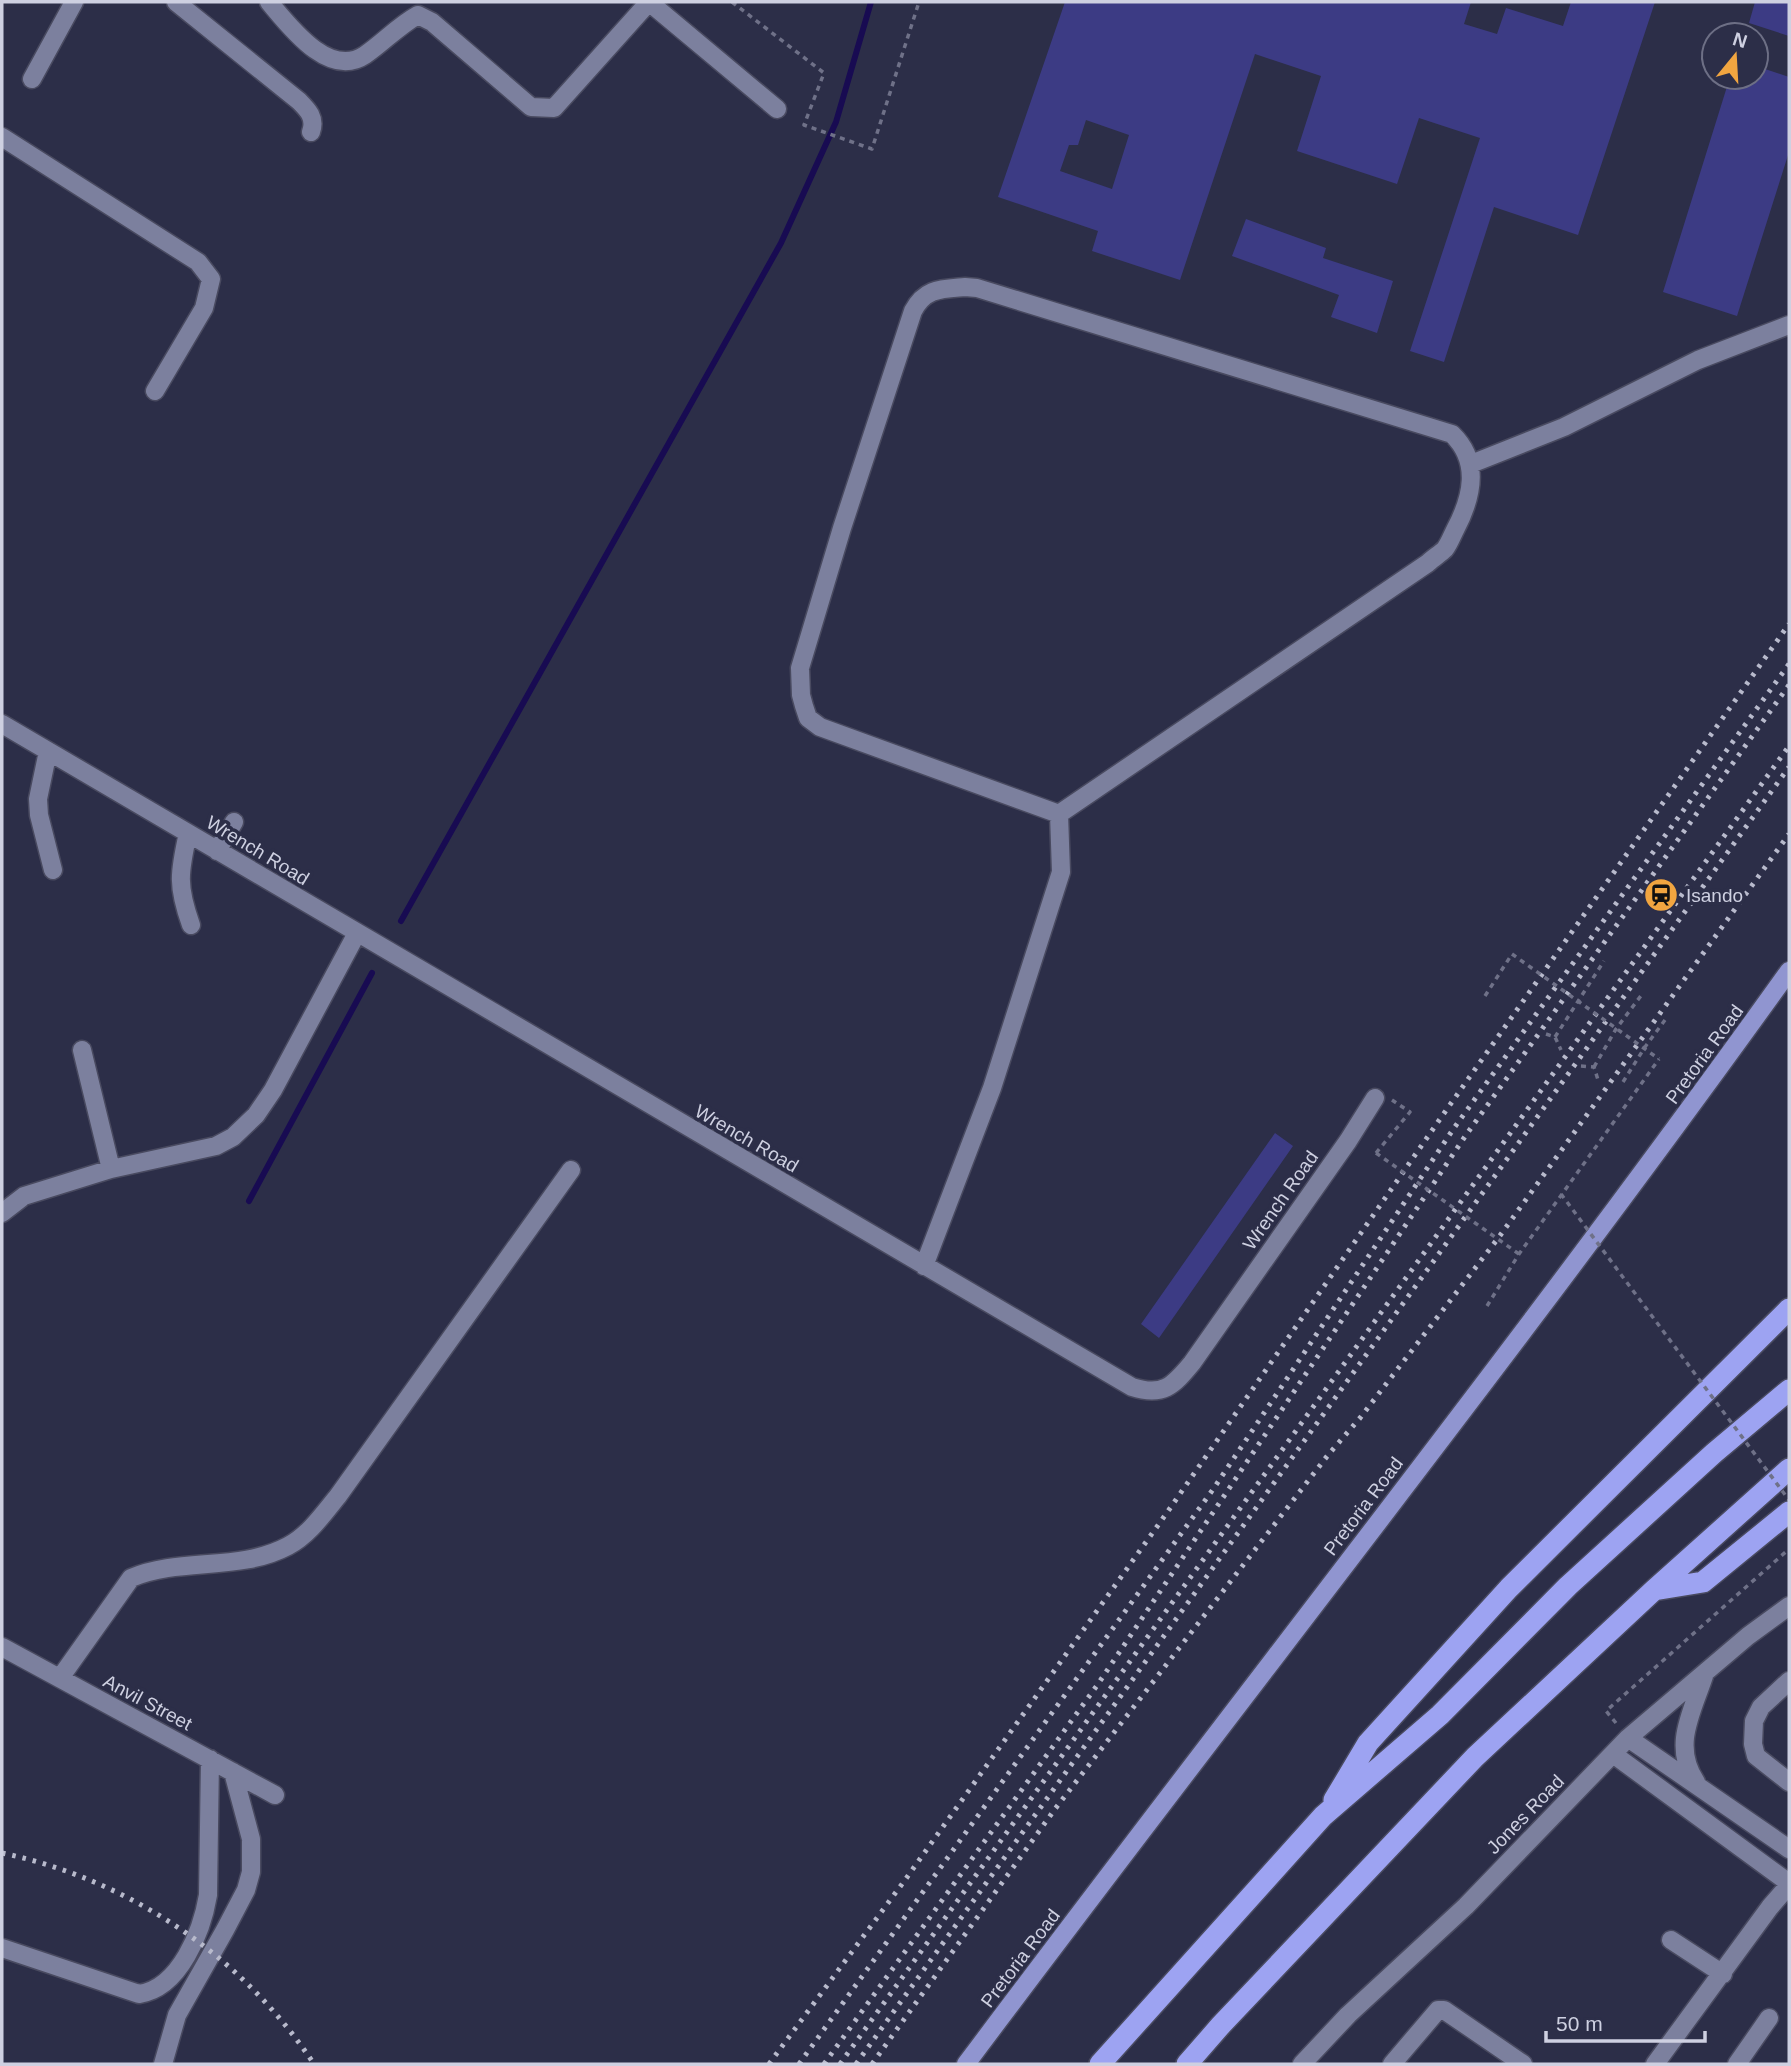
<svg xmlns="http://www.w3.org/2000/svg" width="1791" height="2066" viewBox="0 0 1791 2066" font-family="Helvetica,sans-serif">
  <rect width="100%" height="100%" fill="#2c2e48"/>
  <g fill="none" stroke-linecap="round" stroke-linejoin="round">
    <path stroke="#180b52" stroke-width="6" d="M401,921L781,243L836,122L871,2
      M249,1201L372,973"/>
  </g>
  <path fill="#3c3b84" fill-rule="evenodd" d="M1065,2H1471L1464,24L1497,34L1506,8L1563,26L1571,2H1655L1578,235L1494,207L1444,362L1410,351L1480,138L1419,118L1397,184L1297,151L1321,76L1255,54L1180,280L1092,251L1098,231L998,197ZM1086,120L1129,135L1112,189L1060,171L1069,145H1078Z
    M1755,2H1789V36L1749,23Z
    M1756,66L1789,77V152L1737,316L1663,292L1730,77H1756Z
    M1246,219L1326,248L1323,258L1393,281L1377,333L1331,317L1339,295L1232,256Z
    M1275,1133L1293,1146L1159,1338L1141,1324Z"/>
  <g fill="none" stroke-linecap="round" stroke-linejoin="round">
    <g stroke="#494a60" stroke-width="21">
      <path id="minor" d="M176,2L299,101C308,110 316,118 311,132
        M269,2C290,27 329,79 365,55C384,42 398,26 418,15L432,22L531,107L554,108L649,2
        M649,2L777,109
        M32,79L74,2
        M2,137L198,262L211,279L204,308L155,391
        M965,287L977,288L1452,434C1481,462 1472,498 1455,530C1452,536 1449,544 1445,549C1440,554 1433,558 1428,563L1059,814L820,727L808,718L804,706L801,695L800,668L842,528L913,311C925,288 941,289 965,287Z
        M1471,464L1564,427L1698,360L1789,325
        M2,724L1132,1387C1163,1397 1173,1386 1192,1363L1348,1141L1375,1098
        M48,751L38,799L39,815L53,870
        M188,833C179,873 177,886 191,925
        M217,851L234,822
        M82,1050L111,1169
        M2,1213L24,1196L111,1169L216,1146L233,1137L256,1115L273,1090L357,933
        M924,1266L992,1088L1061,872L1059,814
        M2,1647L275,1795
        M60,1678L131,1578C181,1557 239,1572 288,1546C309,1535 324,1513 338,1496L571,1170
        M1789,1681L1761,1707L1754,1721L1753,1744L1756,1756L1789,1782
        M1628,1738L1789,1849
        M1613,1754L1789,1883
        M1696,1782C1671,1745 1693,1711 1705,1673
        M1671,1940L1723,1974
        M2,1948L139,1994C180,1988 202,1931 208,1895L210,1759
        M163,2064L177,2015L225,1930L246,1890L251,1872V1839L233,1772
        M1302,2064L1348,2015L1466,1906L1628,1738L1748,1636L1789,1606
        M1392,2064L1438,2010H1444L1523,2064
        M1655,2064L1770,1907L1789,1885
        M1737,2064L1769,2018"/>
    </g>
    <g stroke="#494a60" stroke-width="21">
      <path id="major" d="M966,2064C1239,1699 1523,1342 1789,971"/>
    </g>
    <g stroke="#494a60" stroke-width="24">
      <path id="highway" d="M1654,1590L1703,1582L1789,1512
        M1334,1800L1368,1743L1509,1588L1789,1309
        M1100,2064L1323,1816L1440,1715L1568,1586L1714,1453L1789,1390
        M1187,2064L1221,2025L1475,1757L1654,1590L1789,1469"/>
    </g>
    <path stroke="#6f7188" stroke-width="3.5" stroke-dasharray="5 5" stroke-linecap="butt" d="M732,2L824,73L804,125L872,149L919,2
      M1485,996L1512,954
      M1546,1034L1555,1037L1561,1050
      M1555,1037L1604,961
      M1581,1066L1594,1067L1599,1083
      M1594,1067L1616,1029L1643,993
      M1623,1082L1645,1047L1665,1020
      M1376,1153L1410,1112L1392,1100
      M1487,1306L1519,1254L1659,1059
      M1616,1723L1606,1711L1789,1549"/>
    <use href="#minor" stroke="#7c809e" stroke-width="18"/>
    <use href="#major" stroke="#9095d0" stroke-width="18"/>
    <use href="#highway" stroke="#9da3f2" stroke-width="21"/>
    <path stroke="#b8bacc" stroke-width="5" stroke-dasharray="3.5 7" stroke-linecap="butt" d="M2,1853C130,1880 242,1956 314,2064
      M769,2064L905,1880L1166,1514L1440,1119L1789,624
      M799,2064L1214,1488L1454,1128L1789,664
      M824,2064L1098,1684L1466,1135L1789,685
      M840,2064L1789,746
      M856,2064L1789,767
      M872,2064L1055,1809L1328,1455L1360,1418L1499,1237L1789,834"/>
    <path stroke="#6f7188" stroke-width="3.5" stroke-dasharray="5 5" stroke-linecap="butt" d="M1512,954L1659,1059
      M1376,1153L1519,1254
      M1561,1194L1789,1500"/>
  </g>
  <defs>
    <g id="station-disc" transform="scale(1.75)"><circle r="9.5" fill="#f1a540" stroke="#2c2e48"/><path d="M-3-6H3Q5-6 5-4V2Q5 4 3 4L4.5 6H3L1.5 4h-3L-3 6H-4.5L-3 4Q-5 4-5 2V-4Q-5-6-3-6ZM-3.5-4v3h7v-3ZM-3.5 1v1.5H-2V1ZM2 1v1.5H3.5V1Z" fill="#111"/></g>
  </defs>
  <g fill-rule="evenodd">
    <use href="#station-disc" x="1661" y="895"/>
  </g>
  <g text-anchor="middle" stroke-width="7" stroke-linejoin="round" paint-order="stroke">
    <g font-size="19" fill="#ced0e1" stroke="#2c2e48">
      <text transform="translate(258 850) rotate(31)" y="7">Wrench Road</text>
      <text transform="translate(1704 1054) rotate(-54)" y="7">Pretoria Road</text>
      <text transform="translate(747 1138) rotate(30)" y="7">Wrench Road</text>
      <text transform="translate(1280 1200) rotate(-55)" y="7">Wrench Road</text>
      <text transform="translate(1363 1506) rotate(-53)" y="7">Pretoria Road</text>
      <text transform="translate(148 1702) rotate(28)" y="7">Anvil Street</text>
      <text transform="translate(1525 1814) rotate(-46)" y="7">Jones Road</text>
      <text transform="translate(1020 1958) rotate(-53)" y="7">Pretoria Road</text>
    </g>
    <g font-size="19" fill="#ced0e1" stroke="#2c2e48" text-anchor="start">
      <text x="1686" y="902">Isando</text>
    </g>
  </g>
  <rect width="1791" height="2066" fill="none" stroke="#ced0e1" stroke-width="7"/>
  <g transform="translate(1735 56) rotate(18)"><circle r="33" fill="#2c2e48" stroke="#6d6f85" stroke-width="2"/>
  <path d="M0-5L12 26L0 18L-12 26Z" fill="#f1a540"/>
  <text y="-10" font-size="19" font-weight="bold" text-anchor="middle" fill="#ced0e1">N</text>
  </g>
  <path d="M1546 2031v10h159v-10" fill="none" stroke="#ced0e1" stroke-width="3.5"/>
  <text x="1556" y="2031" font-size="21" fill="#ced0e1" stroke="#2c2e48" stroke-width="5" paint-order="stroke">50 m</text>
</svg>
